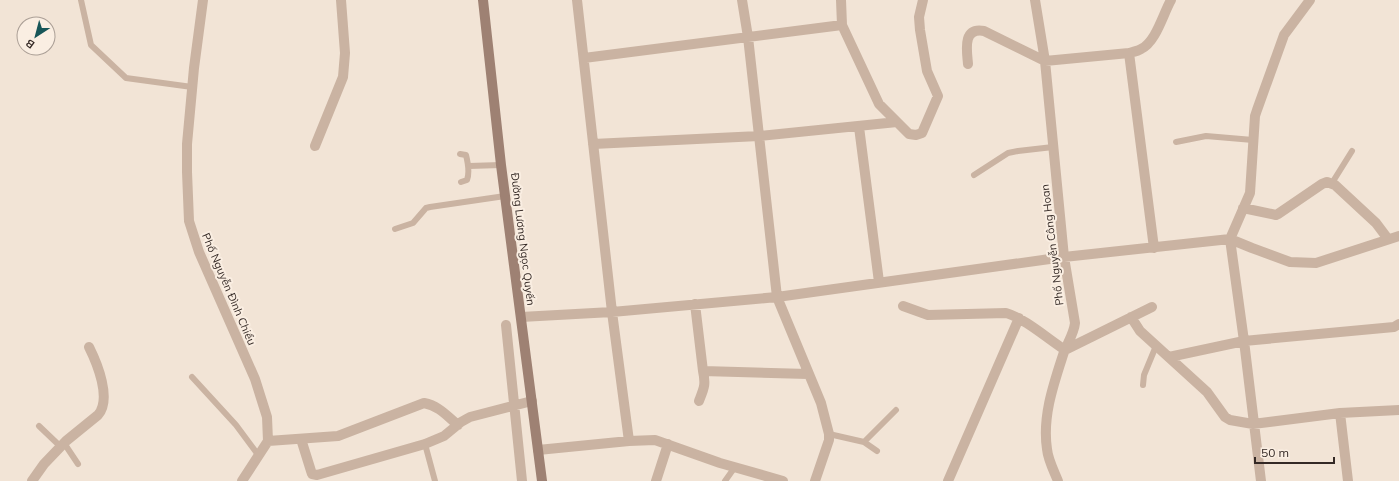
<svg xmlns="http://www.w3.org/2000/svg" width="1399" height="481" viewBox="0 0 1399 481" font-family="Mulish,sans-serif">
  <rect width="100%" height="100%" fill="#f2e4d6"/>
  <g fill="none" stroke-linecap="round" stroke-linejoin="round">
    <path stroke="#cab3a2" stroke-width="6" d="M81,0L91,45L126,78L192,87
      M1176,142L1206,136L1253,140
      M460,154L466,155C468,163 470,172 467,180L461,182
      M469,166L501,165
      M974,175L1008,153L1018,151L1053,147
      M1332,183L1352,151
      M395,229L413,223L426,208L430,207L505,196
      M192,377L236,425L259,456
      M1143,385L1144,375L1156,346
      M39,426L61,447
      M829,434L864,442L877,451
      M864,442L896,410
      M64,443L78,464
      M425,444L435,481
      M725,481L735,467"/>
    <path stroke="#cab3a2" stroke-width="10" d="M203,0L194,68L187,144V172L189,221L199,252L255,379L267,417L268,441L242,481
      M577,0L612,312L629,441
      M742,0L748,37L777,297L821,403L829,434V440L815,481
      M841,0L842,25L879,104L909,134L916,135L922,133L938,96L927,71L920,30L919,17L923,0
      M1035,0L1045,61L1064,257L1075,323C1074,333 1068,342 1064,352C1054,383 1042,416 1047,449C1048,460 1054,471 1058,481
      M1310,0L1284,35L1257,110L1255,116L1250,193L1230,239L1252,248L1290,262L1316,263L1399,236
      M1129,53L1154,248
      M584,58L842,25
      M968,64C967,51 962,27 984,31L1045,61L1129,53C1133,52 1138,51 1141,49C1156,42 1163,14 1171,0
      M859,127L879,282
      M593,144L759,136L897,122
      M315,146L343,77L345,53L341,0
      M1243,208L1276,215L1278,214L1322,184L1327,182L1335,185L1376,223L1388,239
      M695,304L703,371C706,385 704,388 699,401
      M903,306L928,315L1006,313C1024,318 1048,339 1065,350L1152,307
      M521,317L612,312L777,297L1064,257L1230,239L1244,341L1261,481
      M1131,317L1140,331L1207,392L1225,417L1230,420L1253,424L1340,413L1399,410
      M506,325L522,481
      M1169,357L1244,341L1394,327L1399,324
      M703,371L808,374
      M1340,413L1348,481
      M301,439L311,471L312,474L317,475L425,444L444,436L461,422L470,417L532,401
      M268,441L338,436L424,403C439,406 446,415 458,425
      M538,450L629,441L655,440L720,463L783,481
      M32,481L44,464L66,441L98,415C112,399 97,363 89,347
      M656,481L668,444
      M948,481L1019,318"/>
    <path stroke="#9e8173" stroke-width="10" d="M483,0L501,165L542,481"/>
  </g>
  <g text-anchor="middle" stroke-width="4" stroke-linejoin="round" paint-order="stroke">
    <g font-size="11" fill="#342925" stroke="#faeee2">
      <text transform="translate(523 239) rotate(83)" y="4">Đường Lương Ngọc Quyến</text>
      <text transform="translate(1052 245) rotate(-97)" y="4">Phố Nguyễn Công Hoan</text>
      <text transform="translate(229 289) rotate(67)" y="4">Phố Nguyễn Đình Chiểu</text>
    </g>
  </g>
  <g transform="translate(36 36) rotate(216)"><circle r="19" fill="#faeee2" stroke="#ab9f96"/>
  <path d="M0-3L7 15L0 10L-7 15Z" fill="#185658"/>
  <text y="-6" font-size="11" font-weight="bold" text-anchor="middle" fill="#342925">B</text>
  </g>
  <path d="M1255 457v6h79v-6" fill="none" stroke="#342925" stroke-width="2"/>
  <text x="1261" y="457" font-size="12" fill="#342925" stroke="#faeee2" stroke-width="3" paint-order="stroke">50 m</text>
</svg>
